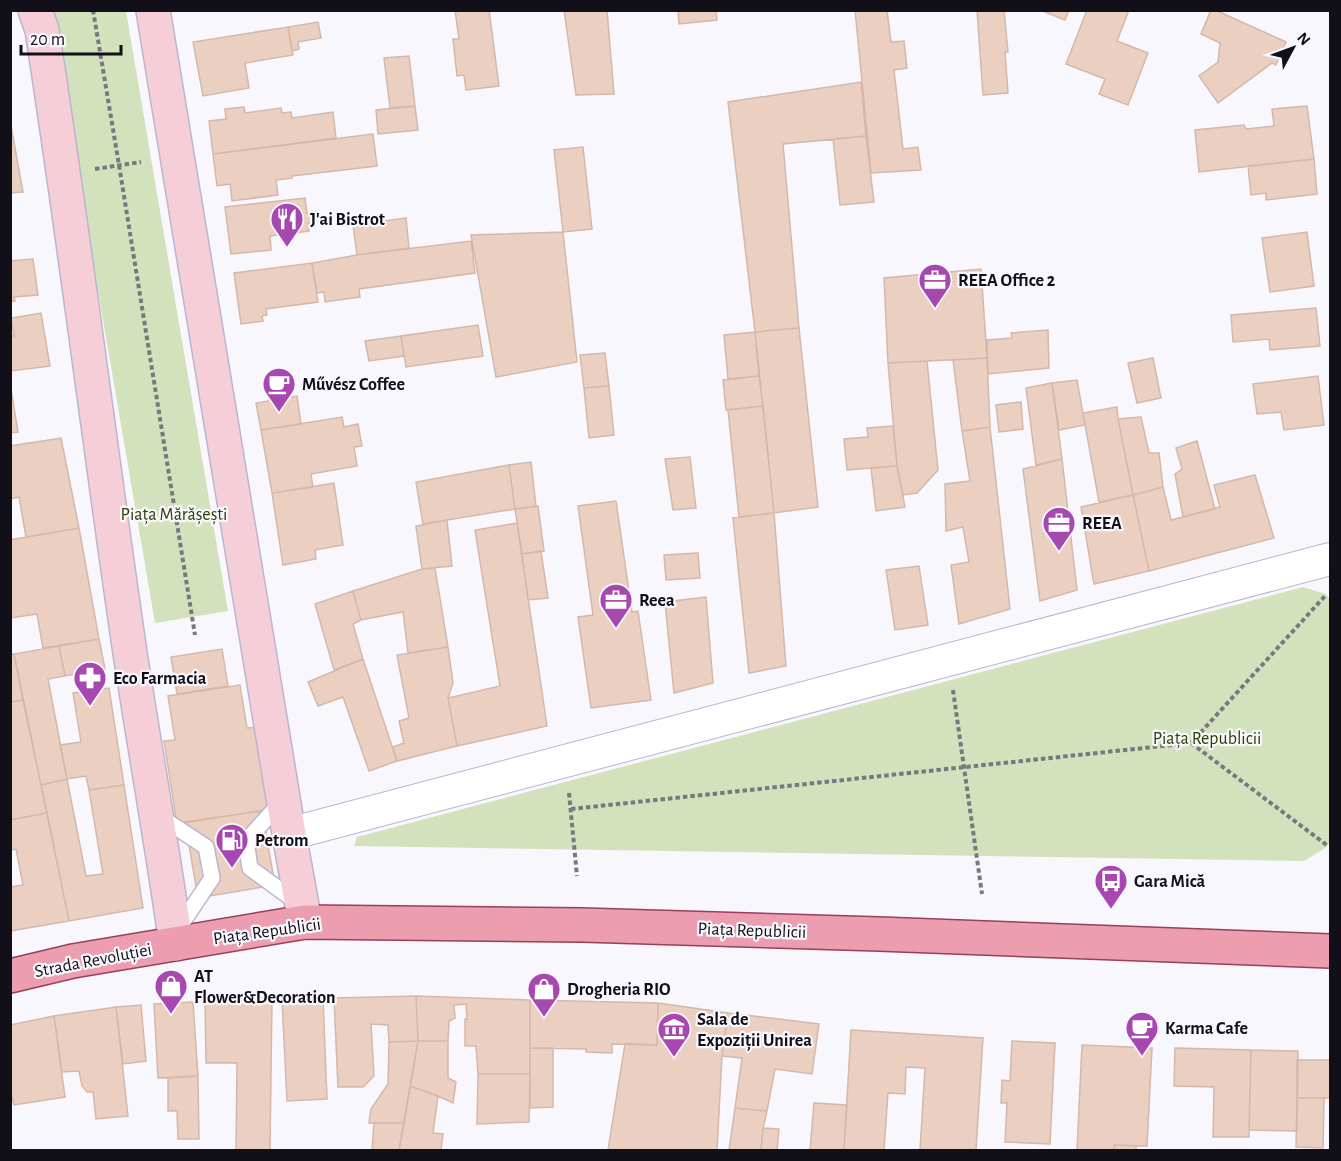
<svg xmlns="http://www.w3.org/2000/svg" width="1341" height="1161" viewBox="0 0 1341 1161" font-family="'Alegreya Sans',sans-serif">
  <rect width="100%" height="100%" fill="#f8f7fd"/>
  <path fill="#d3e2bc" d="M50,11H126L228,611L155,623Z
    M1303,587L1326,594L1330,600V842L1327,847L1304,861L354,846L357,837Z"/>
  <path fill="#ebcfc0" stroke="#d4b8aa" stroke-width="1.5" d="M455,10H489L499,86L466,90L464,75L457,76L453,39H459Z
    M564,10H607L614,94L576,95Z
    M678,10H716L717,20L679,24Z
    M855,10H887L891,42L904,41L907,68L894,70L903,149L918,147L921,170L871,173Z
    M977,10H1004L1008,52H1005L1008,93L983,95Z
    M1040,10H1069L1065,20Z
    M1087,10H1129L1117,41L1148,53L1128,105L1099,94L1105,79L1066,64Z
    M1211,10H1215L1286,42L1276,65L1272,63L1218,103L1199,76L1218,62L1220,43L1201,34Z
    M318,22L321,38L298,42L299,49L292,51L288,27Z
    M288,27L293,55L245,63L249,88L203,96L193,42Z
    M409,56L415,106L390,108L384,58Z
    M861,82L866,136L783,144L799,328L755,332L728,102Z
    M415,106L418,130L378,134L376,110Z
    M1307,106L1314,159L1199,172L1195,130L1244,125L1246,129L1274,126L1272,109Z
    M244,107L245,113L281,108L282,113L291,112L292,118L333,112L336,138L213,154L209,121L226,119L225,109Z
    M10,120L23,192L10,193Z
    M373,134L377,166L292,176V178L276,180L278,195L232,201L230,184L217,186L213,154Z
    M866,136L874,202L840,205L833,139Z
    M583,147L592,229L563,232L554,150Z
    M1314,159L1317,194L1266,200V193L1251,195L1248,166Z
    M305,198L307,213L312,212L313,223H308L309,231L270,236L271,250L231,254L225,207Z
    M406,218L409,248L357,255L353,225Z
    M563,232L577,362L496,377L471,235Z
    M1307,232L1314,286L1270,292L1262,238Z
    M471,241L475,273L359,289L360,297L325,302L324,292L317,293L312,263L357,255Z
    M33,259L38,295L14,297L15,301L10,302V261Z
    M312,263L318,302L266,309L267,315L262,316L263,321L241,324L234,273Z
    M981,269L987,358L888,363L884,278Z
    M1316,308L1320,346L1270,350L1269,339L1233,342L1231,315Z
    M41,313L50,366L10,371V336H14L11,318Z
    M478,325L483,356L406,367L401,336Z
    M799,328L818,507L774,513L755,332Z
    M1048,330L1049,368L988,374L987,340L1012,338L1011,333Z
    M755,332L759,376L728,379L724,335Z
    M401,336L404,356L369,361L365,341Z
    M605,353L609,386L584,388L580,355Z
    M987,358L990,427L962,431L953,360Z
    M1153,358L1161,398L1137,403L1128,363Z
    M927,361L938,470L917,493L903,495L897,466L888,363Z
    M759,376L763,406L726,410L723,380Z
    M1318,376L1324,425L1284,430L1281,412L1257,414L1253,384Z
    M1077,380L1085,425L1059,430L1052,383Z
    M10,383L18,432L10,433Z
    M1052,383L1062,459L1036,465L1026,388Z
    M609,386L614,435L589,438L584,388Z
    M297,396L301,424L261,430L256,403Z
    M1021,402L1023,429L999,432L996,405Z
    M763,406L774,513L739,517L728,410Z
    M1117,407L1118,419L1133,495L1099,502L1083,413Z
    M342,417L344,427L358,424L362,446L354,447L357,466L311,474L313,487L272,493L261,430Z
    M1141,417L1149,453H1159L1163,487L1133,495L1118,419Z
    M893,426L897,466L847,470L844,439L868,437L867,428Z
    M990,427L1010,609L959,624L951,565L969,562L963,527L946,531L945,484L970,481L962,431Z
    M61,438L79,528L26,537L19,497L10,499V446Z
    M1197,441L1215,509L1183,517L1175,474L1182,469L1176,448Z
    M690,457L696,508L673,510L665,459Z
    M1062,459L1077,590L1040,601L1023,469Z
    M531,462L536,506L515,509L509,465Z
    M509,465L515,509L423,524L416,482Z
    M897,466L905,507L876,511L871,468Z
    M1255,475L1274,538L1149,571L1133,495L1163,487L1171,520L1220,507L1214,485Z
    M334,483L343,545L315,550L316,559L283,565L272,493Z
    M1133,495L1149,571L1094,584L1081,507Z
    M616,501L632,612L638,611L651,700L591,708L578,617L593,615L578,506Z
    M538,506L544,551L522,554L515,509Z
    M774,513L786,666L749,673L733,518Z
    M447,520L452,566L422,569L416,526Z
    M517,523L547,726L457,746L448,698L500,686L475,530Z
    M79,528L99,639L43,648L37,614L11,618L10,540Z
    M541,551L548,598L528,600L522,554Z
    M698,553L700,578L666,580L664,555Z
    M919,566L928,625L895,630L886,570Z
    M435,568L448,647L408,653L403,612L361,620L353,591L422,569Z
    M353,591L361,620L353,624L363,659L334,670L315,604Z
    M706,597L713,683L674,693L665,602Z
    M99,639L105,669L65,676L59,646Z
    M59,646L65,676L48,679L67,779L41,785L14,654Z
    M448,647L453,683L448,698L457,746L397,761L393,747L404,743L399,721L409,718L397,655Z
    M222,649L228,686L177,694L171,657Z
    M10,654H14L23,700L10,702Z
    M363,659L397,761L369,771L343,697L318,706L308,682Z
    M240,685L247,728L258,727L271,809L177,824L164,741L175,740L168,696Z
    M109,688L124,785L89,790L86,776L67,779L60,745L81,742L73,693Z
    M23,700L47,813L10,820V702Z
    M67,779L86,876L103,874L89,790L124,785L143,908L69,921L41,785Z
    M262,811L275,885L198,898L185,822Z
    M47,813L69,921L10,931V887L23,885L16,849L10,850V820Z
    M416,996L530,1000V1074H478L476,1046H465V1019H467L466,1004L454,1005L455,1018L449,1021L448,1041H418Z
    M416,996L418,1041L389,1042L388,1025L371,1024L374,1076L363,1087H338L334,998Z
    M323,997L327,1099L287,1101L282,999Z
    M272,998L270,1150H236L237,1063H206L205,1001Z
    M530,1000L658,1003L657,1045L612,1044V1053L586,1052V1049L530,1048Z
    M193,1002L198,1076L158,1078L154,1004Z
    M658,1003L728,1013L722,1056L717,1150H608L625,1044L657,1045Z
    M141,1005L146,1061L123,1064L116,1007Z
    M116,1007L128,1116L96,1119L93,1092H87L82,1086L79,1071L62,1072L54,1016Z
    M728,1013L819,1024L812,1074L775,1069L767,1111L735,1108L742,1058L722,1056Z
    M54,1016L65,1097L14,1105L10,1088V1025Z
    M851,1030L983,1038L976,1150H920L925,1068L906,1067L905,1094L888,1093L884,1150H844Z
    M418,1041L404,1123H369L371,1109L388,1084L389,1042Z
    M418,1041H448V1078L456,1082L453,1103L438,1096L410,1086Z
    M1012,1041L1055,1043L1050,1144L1005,1142L1007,1103H1001L1002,1080L1010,1081Z
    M1082,1045L1152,1048L1147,1146L1114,1145V1150H1077Z
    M530,1048H553V1107L530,1108Z
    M1175,1048L1251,1050L1249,1137H1213L1214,1087L1174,1086Z
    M1251,1050L1298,1051L1297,1131L1249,1130Z
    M1297,1060H1330V1098H1297Z
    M478,1074H530L529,1122L477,1124Z
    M198,1076L199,1139H178L177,1111H168V1078Z
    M410,1086L438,1096L433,1133L443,1134L441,1150H399Z
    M1297,1098H1324L1323,1148L1296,1147Z
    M814,1103L847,1105L844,1150H810Z
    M735,1108L767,1111L763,1128L761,1150H729Z
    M374,1123H404L399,1150H372Z
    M763,1128L779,1129L777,1150H761Z
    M1114,1145L1136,1146V1150H1114Z"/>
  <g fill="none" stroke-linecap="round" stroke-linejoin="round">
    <g stroke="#bbb5d0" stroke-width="18">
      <path id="service" d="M283,800L246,841L250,868L298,903
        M159,816L206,847L212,878L178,929"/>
    </g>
    <g stroke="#bbb5d0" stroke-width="34">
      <path id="minor" d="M289,834L1330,559"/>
    </g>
    <g stroke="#bbb5d0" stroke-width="36">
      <path id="secondary" d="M35,10L42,30C74,235 99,441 129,646C144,745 162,844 176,944
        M153,10L289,834L305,922"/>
    </g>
    <g stroke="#974058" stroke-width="36">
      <path id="primary" d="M10,976L73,961L305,922L582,925L879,934L1330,951"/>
    </g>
    <path stroke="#79787f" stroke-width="4" stroke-dasharray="4.5 3" stroke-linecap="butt" d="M93,10L119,165L195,635
      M95,169L141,162
      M953,690L982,894
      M1191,743L1328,846
      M569,793L577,876
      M571,809L1191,743L1325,596"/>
    <use href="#service" stroke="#fff" stroke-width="15"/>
    <use href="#minor" stroke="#fff" stroke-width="32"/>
    <use href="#secondary" stroke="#f5ced7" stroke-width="33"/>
    <use href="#primary" stroke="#ec9daf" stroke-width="33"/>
  </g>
  <defs>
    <g id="restaurant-pin" transform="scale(1.725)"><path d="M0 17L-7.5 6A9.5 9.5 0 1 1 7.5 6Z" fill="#a748b1" stroke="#f8f7fd"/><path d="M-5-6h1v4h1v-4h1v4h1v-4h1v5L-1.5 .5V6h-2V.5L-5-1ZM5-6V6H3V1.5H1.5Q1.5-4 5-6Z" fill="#fff"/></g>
    <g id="office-pin" transform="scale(1.725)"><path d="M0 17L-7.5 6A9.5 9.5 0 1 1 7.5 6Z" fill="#a748b1" stroke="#f8f7fd"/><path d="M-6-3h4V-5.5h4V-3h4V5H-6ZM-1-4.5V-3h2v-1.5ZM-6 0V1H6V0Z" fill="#fff"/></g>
    <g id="cafe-pin" transform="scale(1.725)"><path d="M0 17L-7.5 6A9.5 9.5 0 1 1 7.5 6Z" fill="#a748b1" stroke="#f8f7fd"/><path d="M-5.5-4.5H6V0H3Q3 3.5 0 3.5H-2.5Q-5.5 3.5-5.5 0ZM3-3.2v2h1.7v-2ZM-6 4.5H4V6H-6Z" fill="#fff"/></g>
    <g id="pharmacy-pin" transform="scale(1.725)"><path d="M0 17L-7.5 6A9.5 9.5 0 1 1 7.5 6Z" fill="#a748b1" stroke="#f8f7fd"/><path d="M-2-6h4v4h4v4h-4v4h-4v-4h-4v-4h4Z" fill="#fff"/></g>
    <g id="fuel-pin" transform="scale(1.725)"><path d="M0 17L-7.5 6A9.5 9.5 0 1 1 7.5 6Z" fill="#a748b1" stroke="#f8f7fd"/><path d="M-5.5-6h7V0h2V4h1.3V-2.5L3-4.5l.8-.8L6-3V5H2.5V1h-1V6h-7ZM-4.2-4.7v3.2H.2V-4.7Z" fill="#fff"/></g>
    <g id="bus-pin" transform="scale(1.725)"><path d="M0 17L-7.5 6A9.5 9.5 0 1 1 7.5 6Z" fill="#a748b1" stroke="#f8f7fd"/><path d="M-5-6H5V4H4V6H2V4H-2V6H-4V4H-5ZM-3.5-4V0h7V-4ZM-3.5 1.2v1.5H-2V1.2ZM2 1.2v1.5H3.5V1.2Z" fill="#fff"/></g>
    <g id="shop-pin" transform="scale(1.725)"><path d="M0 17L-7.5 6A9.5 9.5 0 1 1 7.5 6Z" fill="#a748b1" stroke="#f8f7fd"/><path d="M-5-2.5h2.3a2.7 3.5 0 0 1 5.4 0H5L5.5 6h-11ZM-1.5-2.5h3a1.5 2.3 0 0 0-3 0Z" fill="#fff"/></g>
    <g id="museum-pin" transform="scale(1.725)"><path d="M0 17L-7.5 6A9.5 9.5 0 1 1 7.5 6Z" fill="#a748b1" stroke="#f8f7fd"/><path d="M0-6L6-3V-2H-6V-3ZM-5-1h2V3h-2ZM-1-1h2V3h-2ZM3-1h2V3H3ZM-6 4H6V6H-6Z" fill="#fff"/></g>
  </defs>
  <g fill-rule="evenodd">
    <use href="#restaurant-pin" x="287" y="219"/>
    <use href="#office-pin" x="935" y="280"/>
    <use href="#cafe-pin" x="279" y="384"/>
    <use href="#office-pin" x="1059" y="523"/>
    <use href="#office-pin" x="616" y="600"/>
    <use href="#pharmacy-pin" x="90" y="678"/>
    <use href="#fuel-pin" x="232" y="840"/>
    <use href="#bus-pin" x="1111" y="881"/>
    <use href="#shop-pin" x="171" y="986"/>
    <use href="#shop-pin" x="544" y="989"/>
    <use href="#cafe-pin" x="1142" y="1028"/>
    <use href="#museum-pin" x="674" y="1029"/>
  </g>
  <g text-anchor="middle" stroke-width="4.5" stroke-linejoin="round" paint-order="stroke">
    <g font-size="18" font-weight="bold" fill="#110f18" stroke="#f8f7fd" text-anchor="start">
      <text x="310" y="225">J'ai Bistrot</text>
      <text x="958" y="286">REEA Office 2</text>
      <text x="302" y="390">Művész Coffee</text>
      <text x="1082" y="529">REEA</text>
      <text x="639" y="606">Reea</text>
      <text x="113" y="684">Eco Farmacia</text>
      <text x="255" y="846">Petrom</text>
      <text x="1134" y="887">Gara Mică</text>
      <text x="194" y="982">AT<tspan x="194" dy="21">Flower&amp;Decoration</tspan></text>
      <text x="567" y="995">Drogheria RIO</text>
      <text x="697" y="1025">Sala de<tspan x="697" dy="21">Expoziții Unirea</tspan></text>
      <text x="1165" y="1034">Karma Cafe</text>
    </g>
    <g font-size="18" fill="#2e3f02" stroke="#f8f7fd">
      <text x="174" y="520">Piața Mărășești</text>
      <text x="1207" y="744">Piața Republicii</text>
    </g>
    <g font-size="18" fill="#110f18" stroke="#f8f7fd">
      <text transform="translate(752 930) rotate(2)" y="6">Piața Republicii</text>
      <text transform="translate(267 931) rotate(-8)" y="6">Piața Republicii</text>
      <text transform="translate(93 960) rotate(-11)" y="6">Strada Revoluției</text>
    </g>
  </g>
  <rect width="1341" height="1161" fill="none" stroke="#110f18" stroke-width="24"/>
  <g transform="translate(1293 48) rotate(49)" stroke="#f8f7fd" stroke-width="4.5" paint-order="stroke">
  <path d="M0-4.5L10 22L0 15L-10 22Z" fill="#110f18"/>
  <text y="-9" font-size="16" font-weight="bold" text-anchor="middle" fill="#110f18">N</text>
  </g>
  <path d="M21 45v9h100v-9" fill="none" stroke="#110f18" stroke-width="3"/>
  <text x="30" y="45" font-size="18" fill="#110f18" stroke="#f8f7fd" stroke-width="4.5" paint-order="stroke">20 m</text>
</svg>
